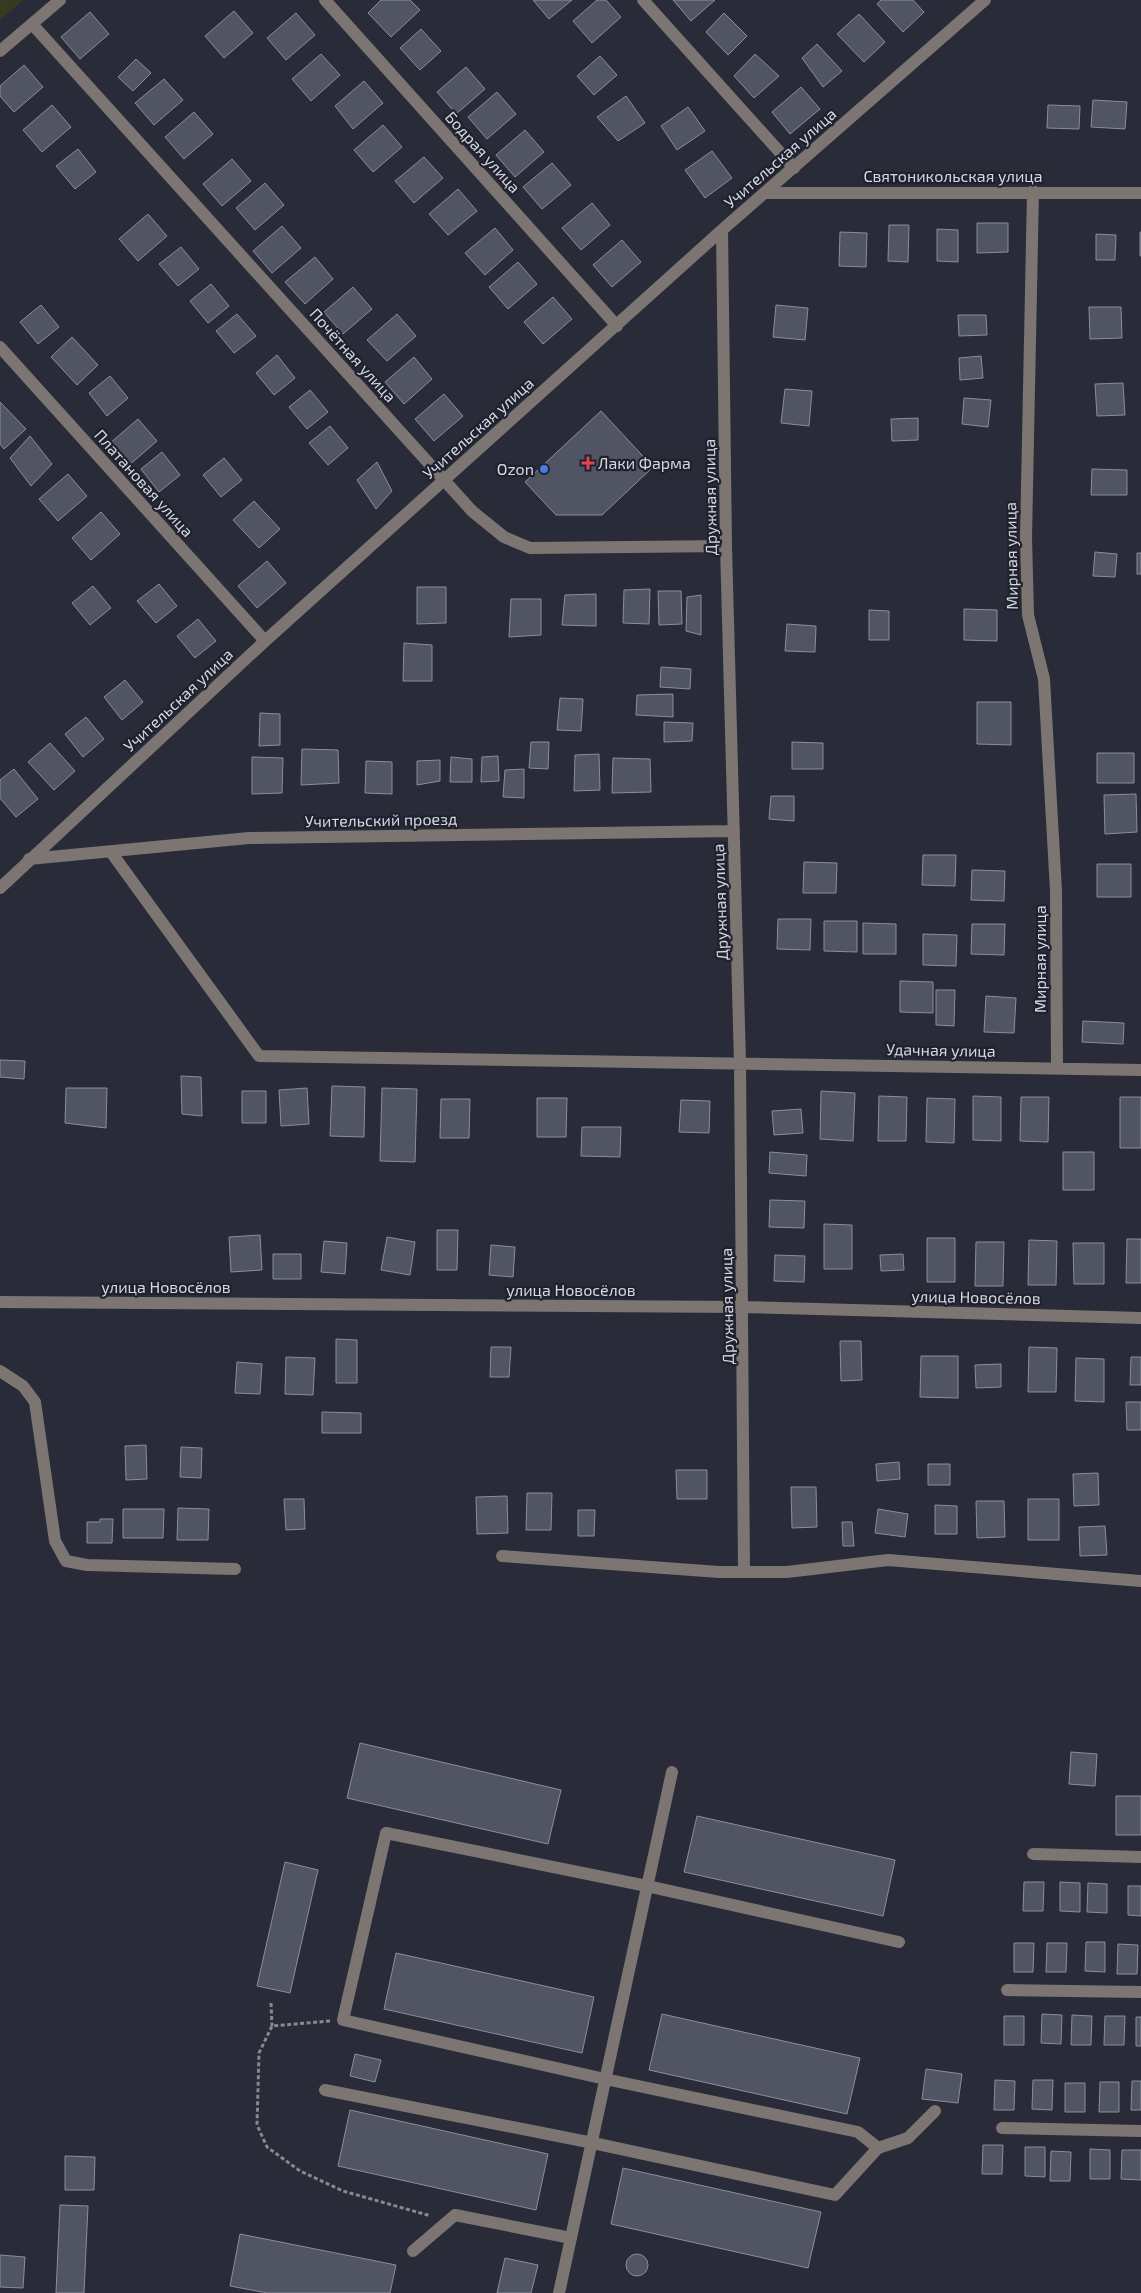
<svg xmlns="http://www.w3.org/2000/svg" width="1141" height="2293" viewBox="0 0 1141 2293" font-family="'Exo 2',sans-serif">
  <rect width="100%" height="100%" fill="#292c38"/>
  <path fill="#363b1f" d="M0,0H23L0,20Z"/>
  <path fill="#515563" stroke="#898d9d" d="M381,0H410L420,10L391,37L368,13Z
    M533,0H572L549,19Z
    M597,0H606L621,17L592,43L573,21Z
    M673,0H715L691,21Z
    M881,0H913L924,12L903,32L877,4Z
    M234,11L253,33L224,58L205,36Z
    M90,12L109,34L80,59L61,37Z
    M296,13L315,35L286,60L267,38Z
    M724,13L747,36L728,55L706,32Z
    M859,14L885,42L864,62L837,34Z
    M421,29L441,51L420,70L400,48Z
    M817,44L842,71L823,87L802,58Z
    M321,54L340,75L311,101L292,79Z
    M755,54L779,76L754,98L734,76Z
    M600,56L617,75L594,95L577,76Z
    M136,59L151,73L133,91L118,77Z
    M24,65L43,87L14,112L0,96V86Z
    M466,67L485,89L456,114L437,92Z
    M164,79L183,100L154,125L135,103Z
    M364,81L383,103L353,129L335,106Z
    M801,87L820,109L790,134L772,112Z
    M497,92L516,114L487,139L468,117Z
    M626,96L645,123L618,141L597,117Z
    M1093,100L1127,102L1125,129L1091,127Z
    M52,105L71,127L42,152L23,130Z
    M1048,105L1080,106L1079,129L1047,128Z
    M688,107L705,131L677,150L661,126Z
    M194,112L213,134L184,159L165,137Z
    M383,125L402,147L373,172L354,150Z
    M525,130L544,152L515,177L496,155Z
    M78,149L96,172L75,189L56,166Z
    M712,151L732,178L705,198L685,170Z
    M424,157L443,178L414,203L395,181Z
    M232,159L251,181L222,206L203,184Z
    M552,163L571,185L542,209L523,187Z
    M265,183L284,205L255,230L236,208Z
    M458,189L477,211L448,235L429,214Z
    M592,203L610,225L581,250L562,228Z
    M148,214L167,236L138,261L119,239Z
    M977,223H1008V252L977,253Z
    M889,225H909L908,262L888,261Z
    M282,226L301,248L272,273L253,251Z
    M495,228L513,250L485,275L465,253Z
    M937,229L958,230V262L937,261Z
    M840,232L867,233L866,267L839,266Z
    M1140,232H1141V256H1140Z
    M1096,234L1116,235L1115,260H1096Z
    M622,240L641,262L612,287L593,265Z
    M181,247L199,269L178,286L159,264Z
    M315,257L333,279L305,304L285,282Z
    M518,262L537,284L508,309L489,287Z
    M211,284L229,306L208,323L190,301Z
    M353,287L372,309L343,334L324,312Z
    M553,297L572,319L543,344L524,322Z
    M41,305L59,327L38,344L20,322Z
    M776,305L808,308L805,340L773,337Z
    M1089,307H1121L1122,338L1090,339Z
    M237,314L256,336L234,353L216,331Z
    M397,314L416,336L387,361L367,340Z
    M958,315H986L987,335L959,336Z
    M72,337L98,365L77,385L51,357Z
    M277,355L295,378L274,395L256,373Z
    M981,356L983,378L960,380L959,358Z
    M414,357L432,379L404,404L385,382Z
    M110,376L128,398L107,416L89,393Z
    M1123,383L1125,415L1097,416L1095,384Z
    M785,389L812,391L809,426L781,423Z
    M310,390L328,412L307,429L289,407Z
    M444,394L463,416L434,441L415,419Z
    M964,398L991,400L988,427L962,424Z
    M0,402L26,429L4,449L0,444Z
    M601,411L653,467L602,515H556L525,482Z
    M918,418V440L892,441L891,419Z
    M138,419L157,441L128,466L109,444Z
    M330,426L348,448L328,465L309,443Z
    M30,436L52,464L31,486L10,458Z
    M162,452L180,475L159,492L141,469Z
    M224,458L242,480L221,497L203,475Z
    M377,462L392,491L376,509L357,480Z
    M1092,469L1127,470V495H1091Z
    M68,474L87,496L58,521L39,499Z
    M254,501L280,529L259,548L233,520Z
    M101,512L120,534L91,560L72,538Z
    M1095,552L1117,554L1115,577L1093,576Z
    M1137,553H1141V574H1137Z
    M267,561L286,583L257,608L238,586Z
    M159,584L177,606L156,623L137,601Z
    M93,586L111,608L90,625L72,603Z
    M417,587H446V623L417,624Z
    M650,589L649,624L623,623L624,590Z
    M658,591H681L682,624L659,625Z
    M596,594V626L562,625L565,595Z
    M701,595V635L686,631L687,597Z
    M511,599H541V635L509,637Z
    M964,609L997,610V641L964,640Z
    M869,610L889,611V640H869Z
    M198,619L216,641L195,658L177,636Z
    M787,624L816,626L815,652L785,651Z
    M404,643L432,645V681H403Z
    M661,667L691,669L690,689L660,687Z
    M125,680L143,702L122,720L104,697Z
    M673,694V717L636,715L637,695Z
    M560,698L583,699L581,731L557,730Z
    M977,702H1011V745L977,744Z
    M260,713L280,714V745L259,746Z
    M86,717L104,739L83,757L65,734Z
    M664,722L693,723L692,741L664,742Z
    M531,742H549L548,769L529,768Z
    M792,742L823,743V769H792Z
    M50,743L75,771L54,790L28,762Z
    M302,749L338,750L339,783L301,785Z
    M1097,753H1134V783H1097Z
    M599,754L600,790L574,791L575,755Z
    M498,756L499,781L481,782L482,757Z
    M252,757L283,758L282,793L252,794Z
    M451,757L472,759V782H450Z
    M613,758L650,759L651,792L612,793Z
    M440,760V781L417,785V761Z
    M366,761L392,762V794L365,793Z
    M14,769L38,799L16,817L0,798V780Z
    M524,769V798L503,797L505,770Z
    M1136,794L1137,832L1105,834L1104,795Z
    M771,796H794V821L769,819Z
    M923,855H956L955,886L922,885Z
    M804,862L837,863L836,893H803Z
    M1097,864H1131V897H1097Z
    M972,870L1005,871L1004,901L971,900Z
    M778,919H811L810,950L777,949Z
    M824,921H857V952L824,951Z
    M863,923L896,924V954H863Z
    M972,924H1005L1004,955L971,954Z
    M923,934L957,935L956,966L923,965Z
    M900,981L933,982V1013L900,1012Z
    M936,990H955L954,1026L936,1025Z
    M986,996L1016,998L1014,1033L984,1032Z
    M1083,1021L1124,1023L1123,1044L1082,1042Z
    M0,1060L25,1061L24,1079L0,1077Z
    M181,1076L201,1077L202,1116L182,1114Z
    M332,1086L365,1087L364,1137L330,1136Z
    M66,1088H107L106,1128L65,1123Z
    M307,1088L309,1124L281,1126L279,1090Z
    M382,1088L417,1089L415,1162L380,1161Z
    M242,1091H266V1123H242Z
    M821,1091L855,1093L853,1141L820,1139Z
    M879,1096L907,1097L906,1141H878Z
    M973,1096L1001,1097V1141L973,1140Z
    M1021,1097H1049L1048,1142L1020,1141Z
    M1120,1097H1141V1148H1120Z
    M537,1098H567L566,1137H537Z
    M927,1098L955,1099L954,1143L926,1142Z
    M441,1099H470L469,1138H440Z
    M681,1100L710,1101L709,1133L679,1132Z
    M801,1109L803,1133L774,1135L772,1111Z
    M582,1127H621L620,1157L581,1156Z
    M770,1152L807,1155L806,1176L769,1173Z
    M1063,1152H1094V1190H1063Z
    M770,1200L805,1201L804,1228L769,1227Z
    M824,1224L852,1225V1269H824Z
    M437,1230H458L457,1270H437Z
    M260,1235L262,1270L231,1272L229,1237Z
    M387,1237L415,1242L410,1275L381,1270Z
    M927,1238H955V1282H927Z
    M1127,1239H1141V1283H1126Z
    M1029,1240L1057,1241L1056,1285H1028Z
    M324,1241L347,1243L345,1274L321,1272Z
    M976,1242H1004L1003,1286H975Z
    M1073,1243H1104V1284H1074Z
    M491,1245L515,1247L513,1277L489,1275Z
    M273,1254H301V1279H273Z
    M903,1254L904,1270L881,1271L880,1255Z
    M775,1255L805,1256L804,1282L774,1281Z
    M336,1339L357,1340V1383H336Z
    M840,1341H861L862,1380L841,1381Z
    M491,1347H511L509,1377H490Z
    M1029,1347L1057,1348L1056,1392H1028Z
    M921,1356H958V1398L920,1397Z
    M286,1357L315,1358L313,1395L285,1394Z
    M1131,1357H1141V1385H1130Z
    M1076,1358L1104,1359V1402L1075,1401Z
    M237,1362L262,1364L260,1394L235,1393Z
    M1001,1364V1387L976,1388L975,1365Z
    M1126,1402H1141V1430H1127Z
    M322,1412L361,1413V1433H322Z
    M146,1445L147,1479L126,1480L125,1446Z
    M181,1447L202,1448L201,1478L180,1477Z
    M899,1462L900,1479L877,1481L876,1464Z
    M928,1464H950V1485H928Z
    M676,1470H707V1499H677Z
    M1098,1473L1099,1505L1074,1506L1073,1474Z
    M791,1487H816L817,1527L792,1528Z
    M527,1493H552L551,1530H526Z
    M507,1496L508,1533L477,1534L476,1497Z
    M284,1499H304L305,1529L286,1530Z
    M1028,1499H1059V1540H1028Z
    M976,1501H1004L1005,1537L977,1538Z
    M935,1505L957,1506V1534H935Z
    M178,1508L209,1509L208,1540H177Z
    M123,1509H164L163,1538H123Z
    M878,1509L908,1514L905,1537L875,1533Z
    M578,1510H595L594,1536H578Z
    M100,1519H113L112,1543H87V1522H100Z
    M842,1522H852L854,1546H843Z
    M1105,1526L1107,1555L1080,1556L1079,1527Z
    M360,1743L561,1790L548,1844L347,1798Z
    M1071,1752L1097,1754L1095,1786L1069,1784Z
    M1116,1796H1141V1835H1116Z
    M697,1816L895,1860L883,1916L684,1872Z
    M285,1862L318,1870L290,1993L257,1986Z
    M1024,1882H1044L1043,1911H1023Z
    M1060,1882L1080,1883V1912L1060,1911Z
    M1088,1883L1107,1884V1913L1087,1912Z
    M1128,1886H1141V1916L1128,1915Z
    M1086,1942H1105V1972L1085,1971Z
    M1014,1943H1034L1033,1972H1014Z
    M1047,1943H1067L1066,1972H1046Z
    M1118,1944L1138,1945L1137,1974H1117Z
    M396,1953L594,1997L582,2053L384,2009Z
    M662,2014L860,2058L847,2114L649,2070Z
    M1042,2014L1062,2015L1061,2044L1041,2043Z
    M1072,2015L1092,2016L1091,2045H1071Z
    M1004,2016H1024V2045H1004Z
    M1105,2016H1125L1124,2045H1104Z
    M1136,2017H1141V2046H1136Z
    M355,2054L381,2060L375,2082L350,2076Z
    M926,2069L962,2074L958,2103L922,2099Z
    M995,2080L1015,2081L1014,2110H994Z
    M1033,2080H1053L1052,2110L1032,2109Z
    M1132,2081H1141V2110H1131Z
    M1100,2082H1119V2112H1099Z
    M1065,2083H1085V2112H1065Z
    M350,2110L548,2154L536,2210L338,2166Z
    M983,2145H1003L1002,2174H982Z
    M1025,2147H1045V2177L1025,2176Z
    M1090,2149L1110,2150V2179H1090Z
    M1122,2150H1141V2180L1121,2179Z
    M1051,2151L1071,2152L1070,2181H1050Z
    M65,2156L95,2157L94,2190H65Z
    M623,2168L821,2212L808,2268L611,2224Z
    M60,2205L88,2206L84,2293H56Z
    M240,2234L396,2265L390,2293H267L230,2286Z
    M626 2265a11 11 0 1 1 22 0a11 11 0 1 1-22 0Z
    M0,2255L25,2257L23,2288L0,2287Z
    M505,2258L538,2265L531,2293H497Z"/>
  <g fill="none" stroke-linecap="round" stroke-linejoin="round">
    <path stroke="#868892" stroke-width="3" stroke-dasharray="4 2.5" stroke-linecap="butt" d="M271,2003L272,2026
      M330,2021L272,2026L259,2053L257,2125L267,2147L300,2171L343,2191L431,2216"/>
    <path stroke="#7c7572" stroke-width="12" d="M325,0L617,326
      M643,0L794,168
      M32,24L472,511L504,537L530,548L726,546
      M0,51L60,0
      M1033,191L1026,538L1028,615L1044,679L1056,891L1057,1068
      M765,193H1141
      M722,230L726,546L740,1063L744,1572
      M0,347L265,641
      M111,852L259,1056L1141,1070
      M29,859L249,838L734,831
      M0,888L265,641L722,230L985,0
      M0,1302L743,1307L1141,1318
      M0,1371L23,1386L35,1402L55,1541L66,1561L87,1565L235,1569
      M502,1556L719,1572H787L888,1560L1141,1581
      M1033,1854L1141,1857
      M1007,1990L1141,1992
      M325,2090L593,2143L835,2195L878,2148L908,2138L935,2111
      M1002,2128L1141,2131
      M878,2148L858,2132L605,2079L343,2020L386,1833L647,1886L899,1942
      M413,2251L455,2215L571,2238
      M559,2293L672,1772"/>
  </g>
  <path fill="#e0444e" stroke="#1f222e" stroke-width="2" d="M585.5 455.5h5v5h5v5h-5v5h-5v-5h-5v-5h5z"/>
  <circle fill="#3f7fe0" stroke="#1f222e" stroke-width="2" cx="544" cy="469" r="5"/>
  <g text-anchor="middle" stroke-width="4.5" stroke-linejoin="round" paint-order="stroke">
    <g font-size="16" fill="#d6d8e0" stroke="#1f222e">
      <text transform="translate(483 152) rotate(48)" y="6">Бодрая улица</text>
      <text transform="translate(780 158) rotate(-41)" y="6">Учительская улица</text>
      <text x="953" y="182">Святоникольская улица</text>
      <text transform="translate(353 355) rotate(48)" y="6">Почётная улица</text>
      <text transform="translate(478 428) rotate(-42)" y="6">Учительская улица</text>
      <text transform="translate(144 483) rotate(48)" y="6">Платановая улица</text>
      <text transform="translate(710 497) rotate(-91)" y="6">Дружная улица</text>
      <text transform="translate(1011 556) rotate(-91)" y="6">Мирная улица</text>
      <text transform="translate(178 700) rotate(-43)" y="6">Учительская улица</text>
      <text transform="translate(381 820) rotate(-1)" y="6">Учительский проезд</text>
      <text transform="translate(720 902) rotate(-92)" y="6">Дружная улица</text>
      <text transform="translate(1040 959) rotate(-90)" y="6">Мирная улица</text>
      <text transform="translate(941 1050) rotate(1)" y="6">Удачная улица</text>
      <text x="166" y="1293">улица Новосёлов</text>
      <text x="571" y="1296">улица Новосёлов</text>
      <text transform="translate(976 1297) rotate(1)" y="6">улица Новосёлов</text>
      <text transform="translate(727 1306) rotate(-91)" y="6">Дружная улица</text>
    </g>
    <g font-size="16" fill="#d6d8e0" stroke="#1f222e" text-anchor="start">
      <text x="598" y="469">Лаки Фарма</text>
      <text x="534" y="475" text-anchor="end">Ozon</text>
    </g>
  </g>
</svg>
